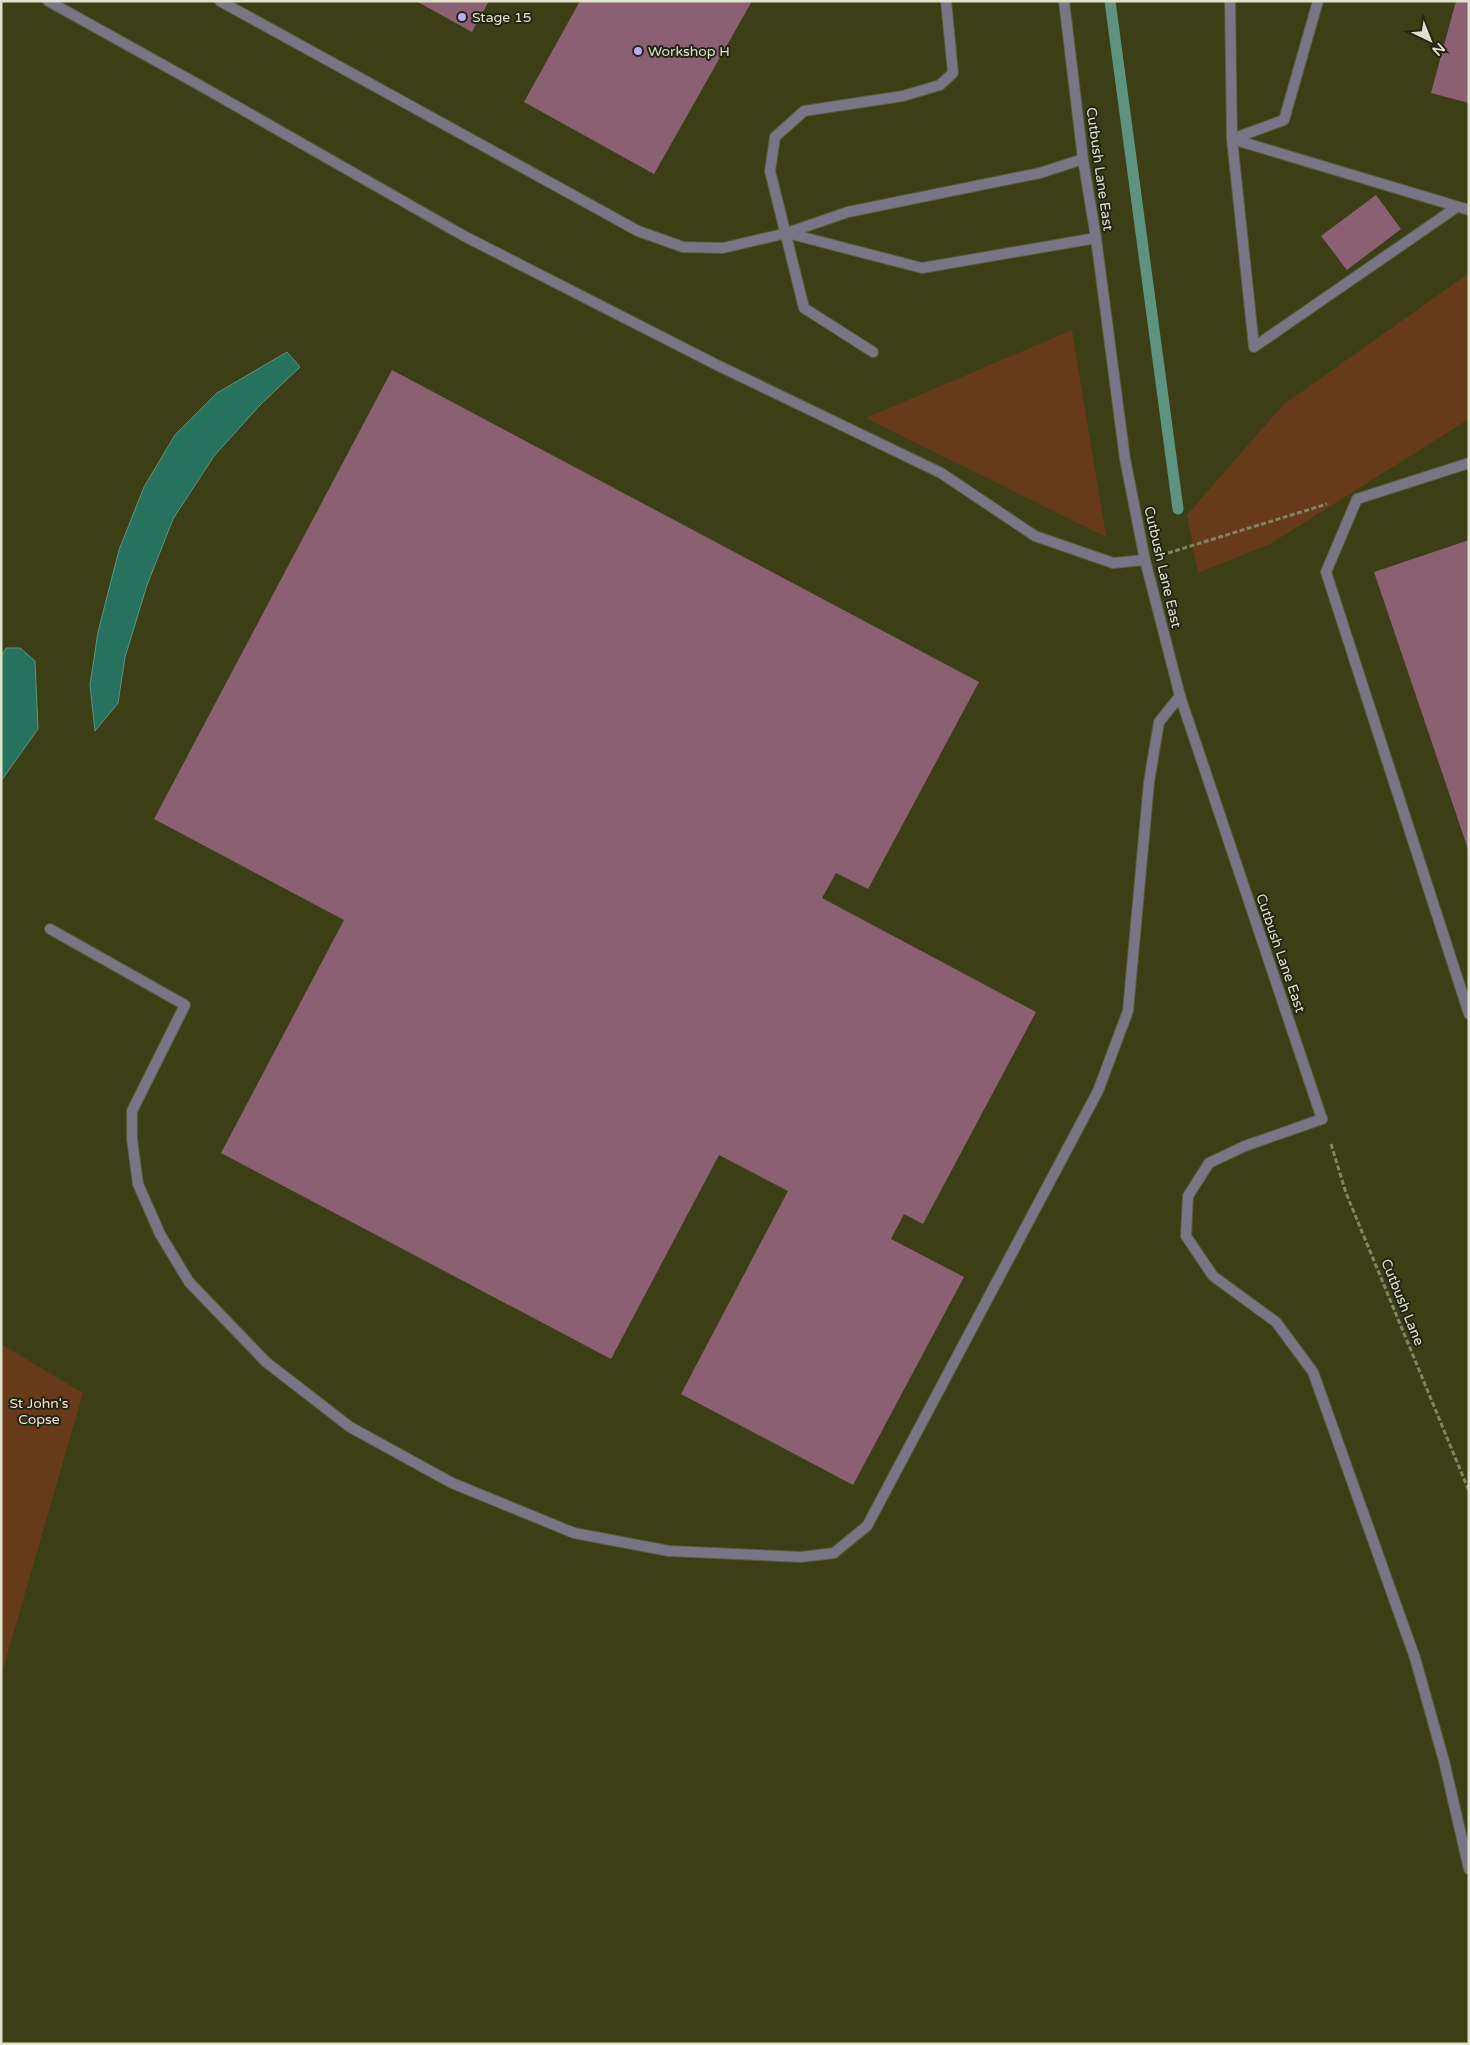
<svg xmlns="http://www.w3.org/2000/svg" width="1470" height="2045" viewBox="0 0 1470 2045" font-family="'Varela Round',sans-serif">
  <rect width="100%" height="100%" fill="#3c3f16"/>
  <path fill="#673a1a" d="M1469,273V419L1270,544L1198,573L1187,515L1283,405Z
    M1072,330L1106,537L866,418Z
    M1,1344L83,1393L1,1676Z"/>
  <path fill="#27725f" stroke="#5e947f" d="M287,352L300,367L260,405L214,456L173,519L147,585L125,657L118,703L95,731L90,685L98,632L119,550L144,487L175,435L217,393Z
    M6,648H20L35,661L38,729L1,781V656Z"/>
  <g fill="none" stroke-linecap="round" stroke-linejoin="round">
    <path stroke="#5e947f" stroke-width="11" d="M1110,1L1178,509"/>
  </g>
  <path fill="#8b6072" d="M416,1H489L472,32Z
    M580,1H752L654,174L524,102Z
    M1456,1H1469V103L1431,93Z
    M1376,195L1401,229L1347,270L1321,236Z
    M392,370L979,682L868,889L836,873L822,898L1036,1012L923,1224L904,1214L891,1239L964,1277L853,1485L681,1394L788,1191L719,1155L611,1359L221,1153L344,920L154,819Z
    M1469,540V849H1468L1374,572Z"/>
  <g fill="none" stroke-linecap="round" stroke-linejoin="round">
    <g stroke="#595c37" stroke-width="12">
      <path id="lane" d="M48,1L201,86L464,236L717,365L941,473L1035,536L1113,563L1145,560
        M220,1L638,231L683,247L723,248L787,233
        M1230,1L1232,139L1254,347L1457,207
        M1232,139L1469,210
        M1232,139L1284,120L1318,1
        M1083,159L1040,173L848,212L787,233L922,268L1096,238
        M873,352L804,308L770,171L775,137L804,111L903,96L940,85L953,73L946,1
        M1469,463L1357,499L1326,572L1469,1014
        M50,929L185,1005L132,1111V1139L138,1184L160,1234L189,1282L266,1362L350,1427L452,1483L574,1533L669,1551L801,1557L834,1553L867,1526L1098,1091L1128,1011L1149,782L1159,722L1180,696
        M1322,1119L1245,1146L1209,1163L1188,1196L1186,1236L1213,1276L1276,1322L1313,1372L1415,1658L1444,1761L1469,1869"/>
    </g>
    <g stroke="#595c37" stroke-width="12">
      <path id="street" d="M1064,1L1083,159L1096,238L1125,459L1145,560L1180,696L1322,1119"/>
    </g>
    <path stroke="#828564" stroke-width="3" stroke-dasharray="5 2.5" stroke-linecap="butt" d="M1168,553L1327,504
      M1331,1144L1346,1193L1469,1491"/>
    <use href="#lane" stroke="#787587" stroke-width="10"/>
    <use href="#street" stroke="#787587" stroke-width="10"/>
  </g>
  <g fill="#b9aaf7" stroke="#232513" stroke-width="2">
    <circle cx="462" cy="17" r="5"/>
    <circle cx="638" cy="51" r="5"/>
  </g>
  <g text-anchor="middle" stroke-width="4" stroke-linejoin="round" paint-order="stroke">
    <g font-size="14" fill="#dfe2cb" stroke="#232513" text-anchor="start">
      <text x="472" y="22">Stage 15</text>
      <text x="648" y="56">Workshop H</text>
    </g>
    <g font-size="14" fill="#dfe2cb" stroke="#232513">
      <text transform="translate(1100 169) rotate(82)" y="5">Cutbush Lane East</text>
      <text transform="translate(1163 567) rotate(77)" y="5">Cutbush Lane East</text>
      <text transform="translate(1281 953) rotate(71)" y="5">Cutbush Lane East</text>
      <text transform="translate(1403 1302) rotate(68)" y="5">Cutbush Lane</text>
    </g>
    <g font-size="14" fill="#f7dfd1" stroke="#232513">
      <text x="39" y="1408">St John's<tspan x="39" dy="16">Copse</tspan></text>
    </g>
  </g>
  <rect width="1470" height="2045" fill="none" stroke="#dfe2cb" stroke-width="5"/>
  <g transform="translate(1430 40) rotate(137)" stroke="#232513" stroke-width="4" paint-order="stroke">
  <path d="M0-4L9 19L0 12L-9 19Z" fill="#dfe2cb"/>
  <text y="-8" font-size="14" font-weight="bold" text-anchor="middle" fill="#dfe2cb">N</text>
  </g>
</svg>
